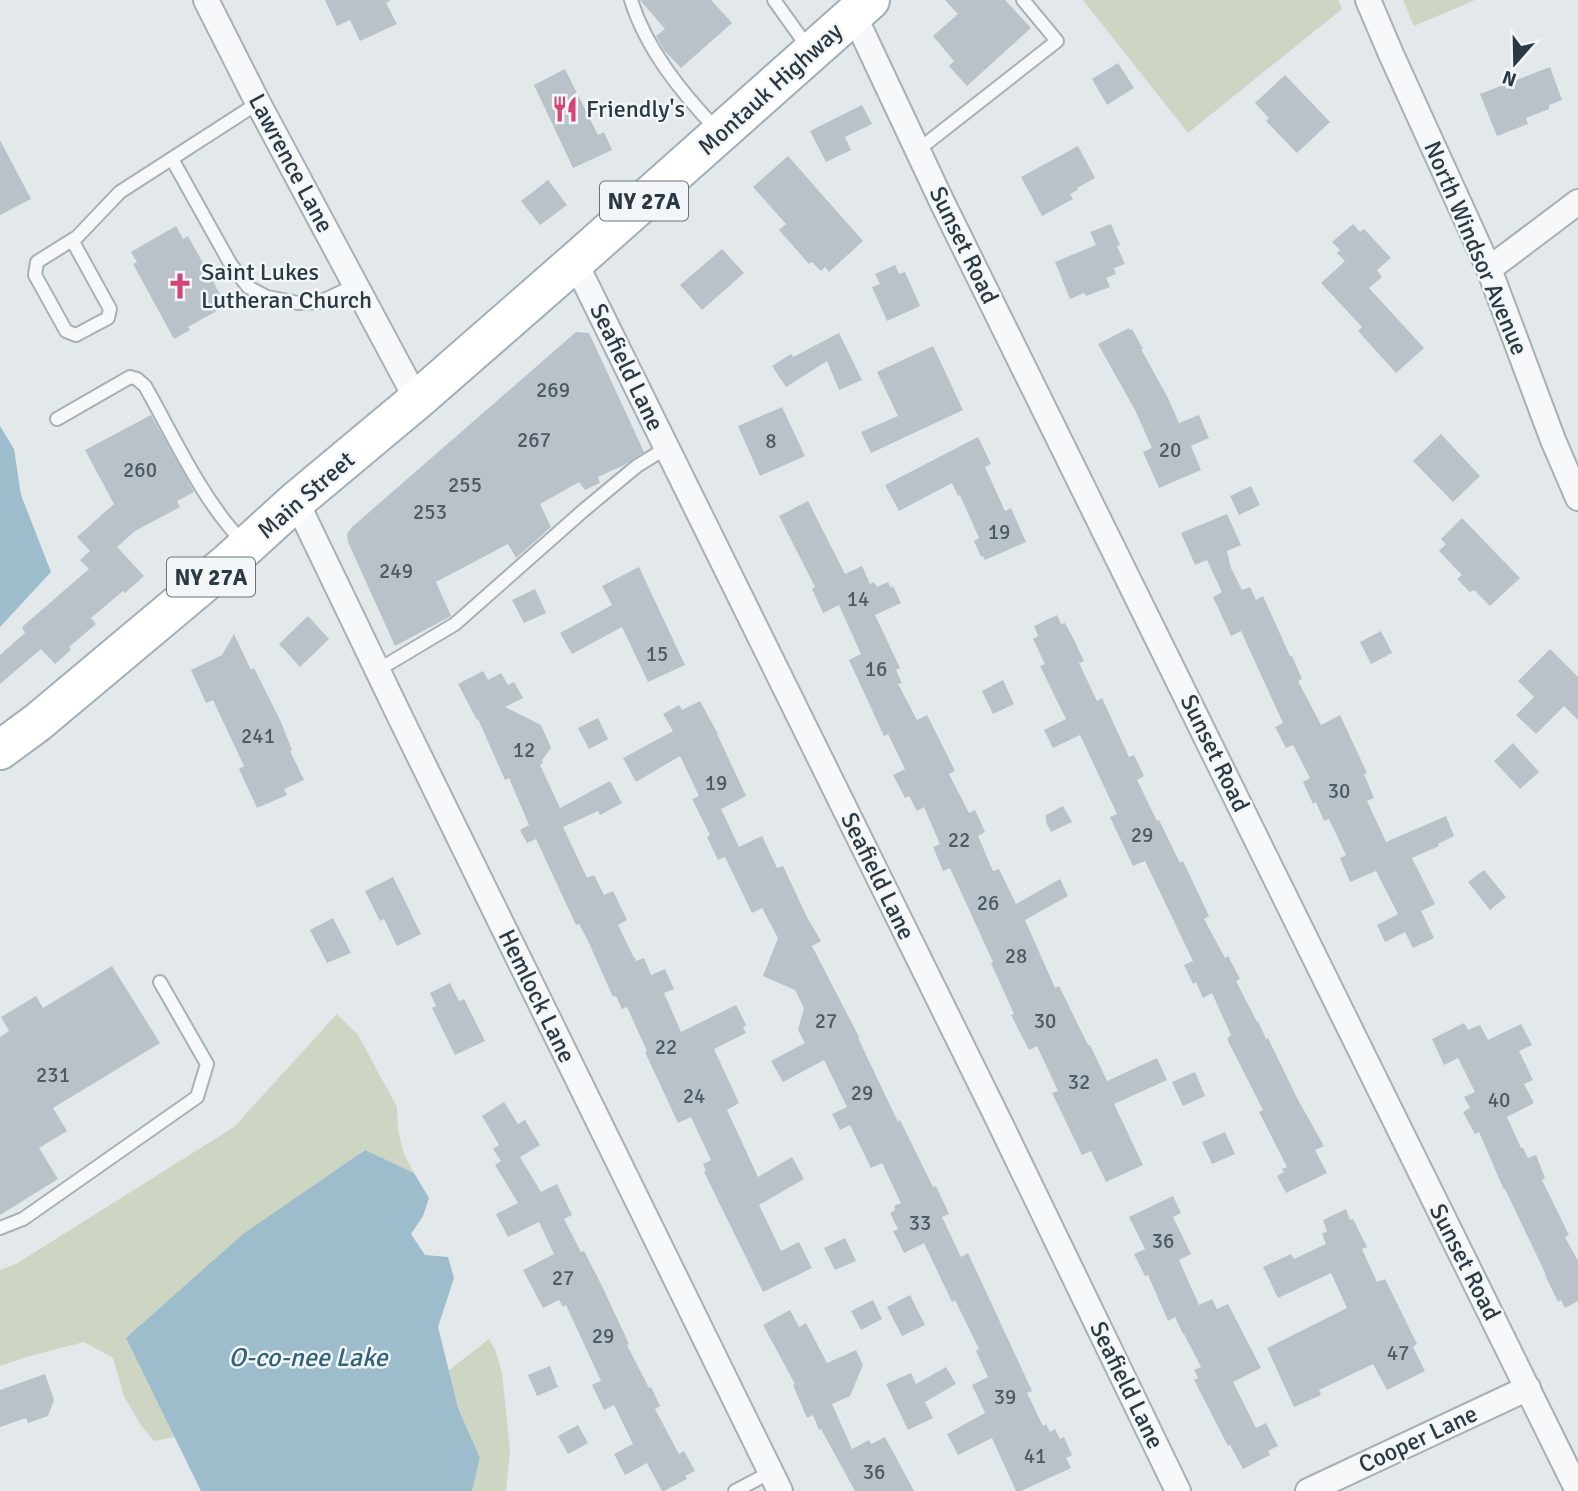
<svg xmlns="http://www.w3.org/2000/svg" width="1578" height="1491" viewBox="0 0 1578 1491" font-family="Signika,sans-serif">
  <rect width="100%" height="100%" fill="#e3e8eb"/>
  <path fill="#ccd6c3" d="M1083,0H1338L1342,9L1188,133Z
    M1403,0H1475L1414,26Z
    M337,1014L358,1035L397,1107L398,1130L404,1154L414,1173L364,1150L126,1338L175,1437L154,1441L140,1424L124,1396L113,1358L84,1342L26,1357L0,1366V1270L16,1264L234,1127Z
    M489,1339L495,1349L502,1373L510,1450L506,1491H472L480,1458L458,1408L448,1371Z"/>
  <path fill="#9dbdcc" d="M0,426L14,449L21,495L51,572L0,627Z
    M365,1150L414,1173L429,1198L423,1216L411,1234L425,1255L448,1257L454,1278L438,1327L458,1408L480,1458L472,1491H201L126,1338L243,1234Z"/>
  <path fill="#bac2c9" d="M325,0H391L386,3L397,24L360,41L350,20L337,26Z
    M640,0H711L732,23L681,68L664,50L656,36L665,29Z
    M945,0H1005L1031,28L967,86L949,66L954,61L933,36L958,14Z
    M1118,63L1134,88L1107,105L1092,79Z
    M1550,67L1562,100L1549,105V109L1526,118L1528,124L1497,136L1480,94Z
    M565,69L598,135L604,132L612,150L573,168L534,85Z
    M1285,75L1330,122L1297,153L1266,121L1269,118L1255,103Z
    M862,105L872,124L845,137L851,150L826,162L810,131Z
    M0,140L31,199L0,215Z
    M1078,146L1095,178L1077,188L1078,190L1070,194L1073,199L1042,216L1021,177Z
    M788,156L863,241L829,272L825,267L821,271L812,262L809,264L779,230L786,224L753,187Z
    M548,180L567,205L540,225L521,201Z
    M1111,224L1120,245L1117,246L1125,264L1114,268L1116,274L1106,278L1110,287L1086,296L1084,293L1070,299L1055,262L1096,245L1090,232Z
    M1353,224L1360,232L1364,229L1391,258L1377,270L1382,277L1369,288L1424,348L1396,373L1358,331L1362,327L1321,283L1345,261L1337,253L1340,250L1332,242Z
    M176,226L183,239L188,236L220,294L214,298L220,309L188,327L190,330L174,339L133,264L137,262L131,252Z
    M722,249L744,273L702,310L680,285Z
    M895,265L899,274L905,272L920,306L887,321L872,287L880,284L875,274Z
    M1129,328L1130,330L1132,329L1143,349H1141L1168,398L1179,423L1199,415L1209,438L1191,446L1201,470L1159,488L1143,452L1152,448L1135,410L1098,344Z
    M576,332L589,333L644,452L624,465L598,477L600,483L585,490L579,482L540,504L551,527L516,558L508,544L436,582L451,616L395,646L348,542L347,534L352,527Z
    M839,333L862,380L839,390L827,361L786,387L772,366L791,354L793,357Z
    M933,346L963,410L871,453L861,432L898,416L877,372Z
    M782,407L805,456L760,476L738,426Z
    M151,415L194,492L177,501L180,507L135,531L117,547L144,576L125,593L123,591L91,618L96,624L69,647L71,650L55,664L41,649L0,684V655L25,633L22,627L89,569L80,560L90,551L77,537L114,504L85,450Z
    M1441,434L1480,476L1453,502L1413,461Z
    M978,437L991,464L985,467L1005,511L1011,508L1026,542L985,560L983,556L981,557L974,541L979,538L960,495L958,496L952,483L899,511L885,485Z
    M1251,486L1260,505L1239,515L1230,496Z
    M808,501L845,574L862,566L870,584L874,582L877,587L888,582L891,588L893,586L901,603L875,615L900,668L896,670L902,683L898,684L917,720L927,715L955,771L949,774L969,813L975,810L985,832L978,836L993,871L999,869L1016,904L1060,879L1068,896L1025,920L1055,988L1059,986L1088,1045H1090L1107,1081L1157,1058L1167,1080L1114,1104L1143,1165L1106,1182L1091,1151L1082,1155L1052,1093L1058,1091L1037,1046L1029,1050L1011,1015L1014,1014L991,963L993,962L950,868L943,871L933,847L940,844L924,807L917,811L909,796L905,798L893,775L905,769L888,734L884,736L849,660L861,654L839,605L823,613L812,589L815,587L779,516Z
    M1227,514L1241,545L1227,551L1231,568L1242,590L1250,587L1256,600L1263,596L1290,656H1292L1302,679L1298,681L1321,725L1340,715L1367,773L1364,774L1374,798L1367,801L1386,842L1446,816L1454,836L1438,844L1439,846L1412,858L1435,904L1421,911L1434,938L1413,948L1405,932L1385,942L1377,925L1398,914L1376,871L1350,882L1340,858L1346,855L1329,819L1324,821L1316,802L1313,804L1303,782L1310,778L1293,745L1286,748L1275,727L1283,723L1241,631L1231,636L1213,597L1222,592L1207,560L1195,565L1181,533Z
    M1462,518L1520,578L1490,606L1474,590L1470,592L1457,579L1462,575L1439,551L1446,544L1441,539Z
    M639,567L685,665L648,682L622,627L572,654L560,633L612,605L602,586Z
    M535,589L546,613L524,623L512,600Z
    M1057,615L1061,624L1065,623L1072,636L1084,661L1079,663L1097,701L1102,698L1129,757L1134,755L1144,776L1137,780L1157,821L1159,820L1180,863L1183,861L1209,916L1204,919L1225,958L1228,956L1240,979L1236,981L1257,1022L1258,1021L1266,1039L1268,1038L1297,1098L1324,1146L1315,1150L1327,1173L1286,1193L1277,1176L1284,1172L1282,1169L1287,1167L1259,1112L1263,1110L1227,1039L1231,1035L1212,993L1203,998L1196,982L1193,984L1184,965L1193,961L1145,861L1133,866L1110,817L1117,814L1080,735L1053,748L1044,730L1066,719L1040,666L1045,664L1033,639L1038,636L1034,626Z
    M308,616L329,639L300,667L279,644Z
    M1381,631L1392,653L1371,664L1360,642Z
    M234,634L251,670L254,668L281,722L292,750L290,751L304,780L284,789L287,795L257,808L239,769L244,766L213,700L206,703L191,670L222,655Z
    M1550,649L1578,677V720L1564,706L1536,734L1516,715L1534,697L1518,681Z
    M483,671L488,680L501,673L508,685L514,682L523,698L505,707L541,725L551,748L542,760L543,763L540,765L560,808L610,781L622,803L600,815L598,811L563,827L587,878L594,875L604,895L613,891L627,920L618,925L634,958L635,957L636,961L644,958L651,975L665,969L674,989L664,993L681,1032L736,1005L746,1025L743,1027L746,1033L714,1049L739,1103L727,1110L758,1177L792,1157L804,1179L759,1205L781,1251L799,1242L812,1268L763,1292L704,1172L706,1171L703,1164L711,1160L691,1117L678,1123L645,1052L647,1051L627,1007L622,1009L616,996L613,997L588,941L579,924L576,925L536,839L527,843L520,830L529,825L509,778L505,780L478,719L477,720L458,684Z
    M1003,680L1014,704L993,714L982,691Z
    M700,701L718,734H717L746,796L721,809L739,847L762,836L777,868L783,866L807,917L821,941L812,946L859,1037L858,1038L898,1122L900,1120L933,1187L936,1186L949,1214L942,1217L961,1257L968,1253L1032,1391L1027,1393L1043,1426L1046,1424L1050,1432L1055,1429L1060,1439L1064,1437L1072,1455L1066,1458L1071,1468L1021,1491H1016L992,1438L958,1455L947,1434L985,1413L972,1385L988,1377L976,1351L979,1349L955,1300L952,1302L924,1243L904,1253L893,1231L898,1229L890,1213L895,1210L894,1206L901,1203L882,1163L871,1168L850,1125L840,1130L832,1114L847,1107L824,1060L783,1082L771,1061L805,1043L798,1030L804,1008L795,990L763,976L778,938L762,908L752,913L725,857L718,860L707,837L710,835L692,799L699,796L680,756L636,782L623,758L673,731L663,714L679,705L682,710Z
    M598,718L608,739L589,749L578,728Z
    M1513,743L1539,772L1520,789L1494,761Z
    M1063,806L1072,822L1051,832L1046,822V815Z
    M1484,870L1506,897L1490,910L1468,882Z
    M393,877L421,934L397,946L384,919L380,921L365,891Z
    M333,918L351,953L327,963L310,930Z
    M112,966L160,1043L53,1108L67,1131L39,1148L58,1179L0,1215V1037L9,1031L1,1017L36,996L43,1008Z
    M450,983L459,1001L464,999L485,1041L455,1055L432,1008L436,1006L430,993Z
    M1464,1023L1468,1030L1480,1025L1488,1040L1521,1024L1532,1045L1519,1051L1533,1080L1524,1084L1534,1103L1507,1117L1521,1148H1523L1528,1158L1536,1155L1545,1178L1542,1180L1569,1235L1565,1237L1578,1261V1301L1565,1308L1561,1300L1558,1302L1545,1275H1546L1505,1189L1504,1190L1479,1132L1475,1134L1463,1112L1470,1108L1464,1097L1475,1092L1458,1058L1444,1065L1432,1039Z
    M1195,1072L1205,1096L1183,1106L1172,1082Z
    M504,1102L518,1124L525,1120L540,1145L520,1157L541,1192L557,1184L572,1215L564,1219L581,1252L584,1251L602,1286L629,1344L627,1345L649,1388L651,1387L660,1406L655,1409L679,1454L684,1451L695,1471L685,1476L687,1479L664,1491H662L647,1463L625,1475L614,1454L633,1444L614,1405L604,1410L592,1385L601,1381L566,1305L563,1307L559,1300L543,1308L523,1270L554,1254L539,1222L508,1237L496,1214L518,1203L495,1165L501,1161L493,1149L499,1145L482,1116Z
    M1225,1132L1235,1154L1212,1164L1202,1142Z
    M1173,1196L1181,1213L1173,1217L1191,1254L1179,1260L1199,1305L1212,1299L1217,1309L1228,1304L1261,1368L1233,1382L1256,1428L1266,1423L1278,1446L1268,1451L1270,1455L1243,1469L1230,1445L1228,1446L1194,1380L1198,1378L1194,1370L1201,1367L1184,1334H1183L1175,1317L1168,1321L1148,1275L1145,1276L1134,1254L1145,1249L1129,1217Z
    M1346,1209L1350,1220L1353,1219L1367,1247L1362,1249L1377,1282L1385,1279L1417,1344L1413,1347L1425,1371L1387,1390L1373,1364L1319,1390L1321,1395L1294,1407L1267,1348L1347,1308L1331,1273L1278,1298L1263,1267L1291,1254L1294,1259L1326,1244L1322,1234L1327,1231L1323,1220Z
    M845,1238L856,1261L835,1270L824,1248Z
    M910,1295L925,1325L902,1336L887,1307Z
    M873,1300L882,1319L861,1330L851,1311Z
    M790,1310L799,1327L806,1323L827,1363L856,1350L863,1365L850,1396L832,1404L852,1449L869,1440L871,1444L885,1437L914,1491H855L821,1429L819,1430L813,1415L807,1418L793,1385L795,1384L763,1325Z
    M550,1366L558,1387L537,1396L528,1375Z
    M946,1367L956,1384L925,1402L933,1418L908,1430L886,1384L911,1373L916,1384Z
    M45,1374L54,1400L48,1416L28,1423L26,1418L0,1427V1390Z
    M578,1425L588,1443L568,1454L558,1436Z"/>
  <g fill="none" stroke-linecap="round" stroke-linejoin="round">
    <g stroke="#a8b0b6" stroke-width="16">
      <path id="lane" d="M631,0C646,49 682,93 717,130
        M774,0L809,49
        M918,150L1057,41L1023,0
        M172,159L230,263L248,287L267,297L298,303L320,302L356,285
        M72,240L110,309L108,318L76,335L66,331L35,275L37,262L72,240L77,237L120,192L258,103
        M57,419L130,377L137,379L145,386C174,437 203,502 244,543
        M378,670L455,624L584,510L637,466L666,448
        M0,1228L23,1219L197,1097L207,1064L160,982
        M735,1491L771,1472"/>
    </g>
    <g stroke="#a8b0b6" stroke-width="28">
      <path id="street" d="M206,0L258,103L417,400
        M1368,0L1391,54L1489,269L1553,440L1578,498
        M854,15L942,202L1578,1491
        M575,262L998,1119L1178,1491
        M1489,269L1578,202
        M296,501L402,721L780,1491
        M1308,1491L1528,1388"/>
    </g>
    <g stroke="#a1afb8" stroke-width="42">
      <path id="primary" d="M0,750L38,722L229,562L296,501L417,400L575,262L870,0"/>
    </g>
    <use href="#lane" stroke="#f6f8f9" stroke-width="12"/>
    <use href="#street" stroke="#f6f8f9" stroke-width="24"/>
    <use href="#primary" stroke="#fff" stroke-width="38"/>
  </g>
  <defs>
    <g id="restaurant-bare" transform="scale(2.1)"><path d="M-5-6h1v4h1v-4h1v4h1v-4h1v5L-1.5 .5V6h-2V.5L-5-1ZM5-6V6H3V1.5H1.5Q1.5-4 5-6Z" fill="#d44477" stroke="#f3f6f8" stroke-width="2.5" paint-order="stroke"/></g>
    <g id="church-bare" transform="scale(2.1)"><path d="M-1.2-6h2.4v3.5h3.3v2.4h-3.3V6h-2.4V-.1h-3.3v-2.4h3.3Z" fill="#d44477" stroke="#f3f6f8" stroke-width="2.5" paint-order="stroke"/></g>
  </defs>
  <g fill-rule="evenodd">
    <use href="#restaurant-bare" x="565" y="109"/>
    <use href="#church-bare" x="180" y="286"/>
  </g>
  <g text-anchor="middle" stroke-width="5" stroke-linejoin="round" paint-order="stroke">
    <g font-size="21" fill="#4e5b65">
      <text x="553" y="397">269</text>
      <text x="534" y="447">267</text>
      <text x="771" y="448">8</text>
      <text x="1170" y="457">20</text>
      <text x="140" y="477">260</text>
      <text x="465" y="492">255</text>
      <text x="430" y="519">253</text>
      <text x="999" y="539">19</text>
      <text x="396" y="578">249</text>
      <text x="858" y="606">14</text>
      <text x="657" y="661">15</text>
      <text x="876" y="676">16</text>
      <text x="258" y="743">241</text>
      <text x="524" y="757">12</text>
      <text x="716" y="790">19</text>
      <text x="1339" y="798">30</text>
      <text x="1142" y="842">29</text>
      <text x="959" y="847">22</text>
      <text x="988" y="910">26</text>
      <text x="1016" y="963">28</text>
      <text x="826" y="1028">27</text>
      <text x="1045" y="1028">30</text>
      <text x="666" y="1054">22</text>
      <text x="53" y="1082">231</text>
      <text x="1079" y="1089">32</text>
      <text x="862" y="1100">29</text>
      <text x="694" y="1103">24</text>
      <text x="1499" y="1107">40</text>
      <text x="920" y="1230">33</text>
      <text x="1163" y="1248">36</text>
      <text x="563" y="1285">27</text>
      <text x="603" y="1343">29</text>
      <text x="1398" y="1360">47</text>
      <text x="1005" y="1404">39</text>
      <text x="1035" y="1463">41</text>
      <text x="874" y="1479">36</text>
    </g>
    <g fill="#f3f6f8" stroke="#66727a" stroke-width="2">
      <rect x="600" y="181.5" width="88" height="39" rx="5"/>
      <rect x="167" y="557.5" width="88" height="39" rx="5"/>
    </g>
    <g font-size="23" font-weight="bold" fill="#2a3944">
      <text x="644" y="209">NY 27A</text>
      <text x="211" y="585">NY 27A</text>
    </g>
    <g font-size="24" fill="#2a3944" stroke="#f3f6f8">
      <text transform="translate(770 89) rotate(-42)" y="8">Montauk Highway</text>
      <text transform="translate(291 163) rotate(62)" y="8">Lawrence Lane</text>
      <text transform="translate(964 245) rotate(64)" y="8">Sunset Road</text>
      <text transform="translate(1476 248) rotate(67)" y="8">North Windsor Avenue</text>
      <text transform="translate(627 367) rotate(64)" y="8">Seafield Lane</text>
      <text transform="translate(306 495) rotate(-41)" y="8">Main Street</text>
      <text transform="translate(1215 753) rotate(64)" y="8">Sunset Road</text>
      <text transform="translate(878 876) rotate(64)" y="8">Seafield Lane</text>
      <text transform="translate(537 996) rotate(64)" y="8">Hemlock Lane</text>
      <text transform="translate(1465 1262) rotate(63)" y="8">Sunset Road</text>
      <text transform="translate(1127 1385) rotate(64)" y="8">Seafield Lane</text>
      <text transform="translate(1418 1439) rotate(-25)" y="8">Cooper Lane</text>
    </g>
    <g font-size="24" fill="#2a3944" stroke="#f3f6f8" text-anchor="start">
      <text x="586" y="117">Friendly's</text>
      <text x="201" y="280">Saint Lukes<tspan x="201" dy="28">Lutheran Church</tspan></text>
    </g>
    <g font-size="26" font-style="italic" fill="#32617a" stroke="#f3f6f8">
      <text x="308" y="1366">O-co-nee Lake</text>
    </g>
  </g>
  <g transform="translate(1515 63) rotate(200)" stroke="#f3f6f8" stroke-width="5" paint-order="stroke">
  <path d="M0-5L12 26L0 18L-12 26Z" fill="#2a3944"/>
  <text y="-10" font-size="19" font-weight="bold" text-anchor="middle" fill="#2a3944">N</text>
  </g>
</svg>
